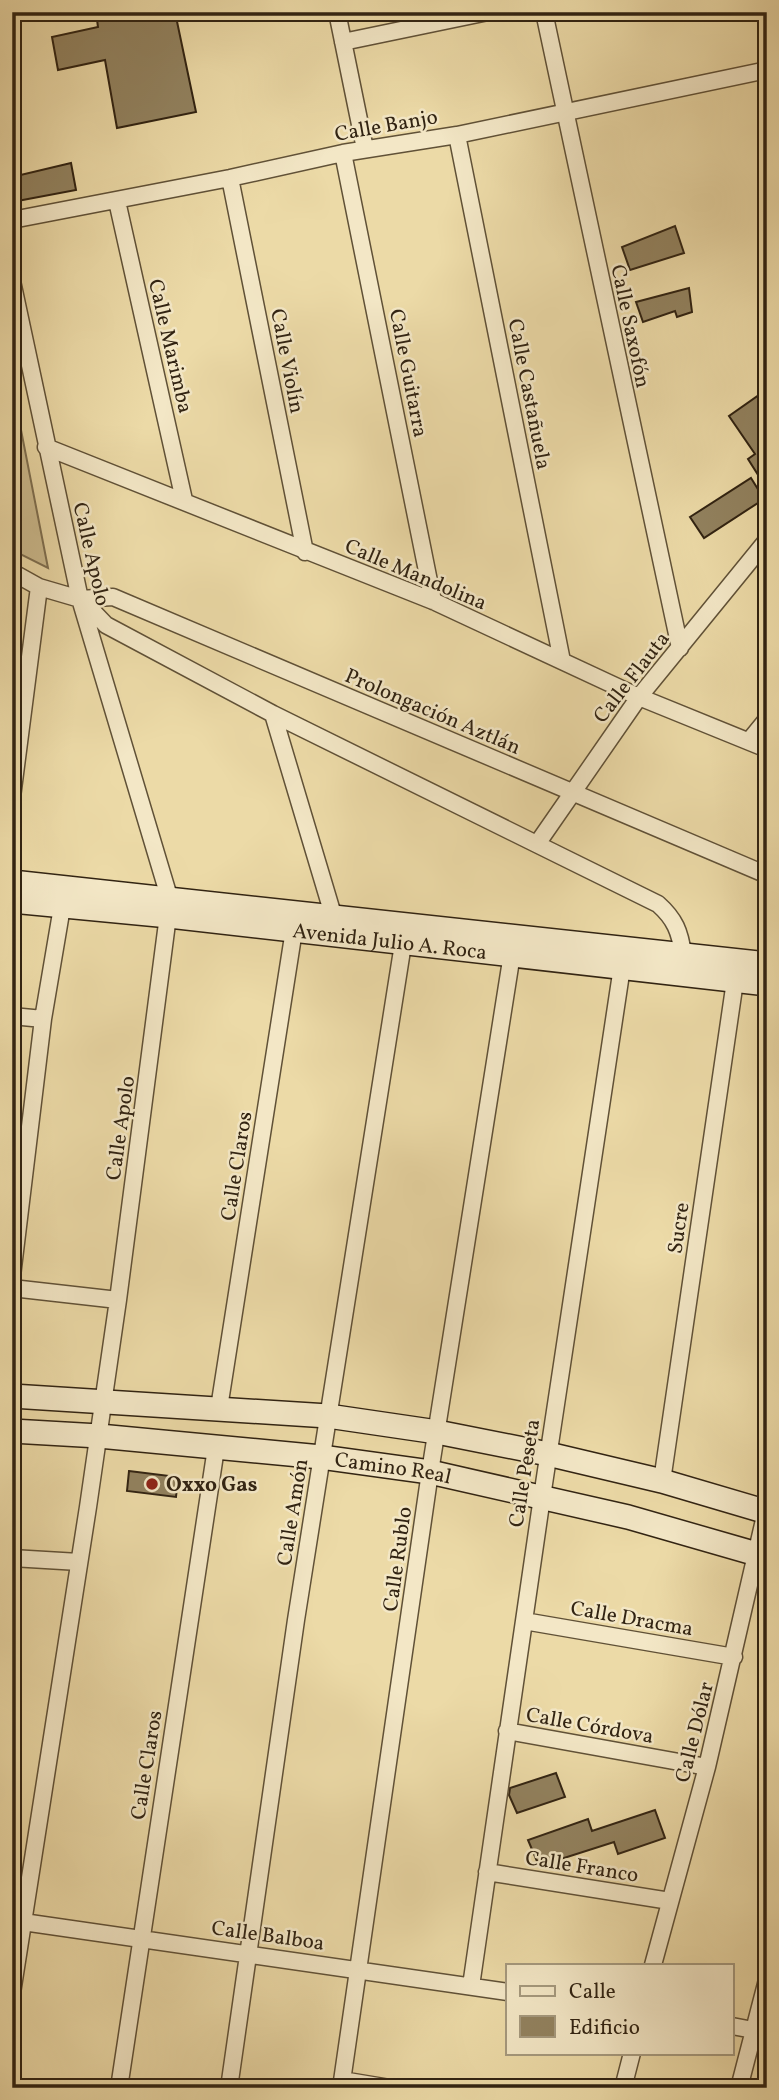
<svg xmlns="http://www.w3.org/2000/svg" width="779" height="2100" viewBox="0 0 779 2100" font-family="Vollkorn,serif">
  <rect width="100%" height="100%" fill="#ecdaa7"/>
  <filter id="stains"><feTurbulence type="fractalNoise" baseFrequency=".00286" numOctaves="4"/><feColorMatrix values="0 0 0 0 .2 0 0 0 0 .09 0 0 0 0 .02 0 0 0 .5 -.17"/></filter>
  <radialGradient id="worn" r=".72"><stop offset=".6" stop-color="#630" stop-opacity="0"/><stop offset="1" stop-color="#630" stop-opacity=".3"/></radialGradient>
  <path fill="#ccbb8e" stroke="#7e6f50" stroke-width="2" d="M12,384L48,568L12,550Z"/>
  <path fill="#92825f" stroke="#312312" stroke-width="2" d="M96,12H175L196,112L117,128L105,60L58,70L52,37L98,27Z
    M71,163L76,190L12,202V177Z
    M675,226L684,253L630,270L622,247Z
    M689,288L692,312L677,317L675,311L643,322L636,302Z
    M759,395L767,406V489L748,459L755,454L729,416Z
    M751,478L764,499L704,538L690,517Z
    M129,1471L178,1477L176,1497L127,1491Z
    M556,1773L565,1797L517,1813L509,1795L510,1788Z
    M655,1810L665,1838L618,1854L614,1842L539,1866L528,1840L588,1819L592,1831Z"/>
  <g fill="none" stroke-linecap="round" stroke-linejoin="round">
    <g stroke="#605137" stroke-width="19">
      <path id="street" d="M337,12L365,149
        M544,12L680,648
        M343,42L488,12
        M457,135L562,661
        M343,153L433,601
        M230,178L305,552
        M117,201L184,500
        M12,220L230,178L343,153L457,135L767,70
        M12,281L80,599L170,900L118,1300L88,1507L12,1993
        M46,447L433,601L639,697L767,749
        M12,572L39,587L80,599L113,597L767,875
        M82,600L106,625L273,714L658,904C675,919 680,932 683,954
        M273,714L334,918
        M749,741L767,719
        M12,797L39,587
        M537,844L639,697L767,540
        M12,1016L43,1019
        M12,1276L43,1019L62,907
        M12,1288L118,1300
        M219,1408L294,930
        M662,1481L735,981
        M12,1558L79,1562
        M524,1621L734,1657
        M507,1731L707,1767
        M487,1872L670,1901
        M23,1922L508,1992
        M653,1965L707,1767L767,1507
        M471,1986L542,1497L622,967
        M732,2026L753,2030
        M342,2080L390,2088
        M119,2088L216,1448
        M229,2088L296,1620L403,944
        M341,2088L430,1472L512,954
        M623,2088L632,2053
        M739,2088L767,1980"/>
    </g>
    <g stroke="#312312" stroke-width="26">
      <g id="secondary">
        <path d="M12,882L767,964"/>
        <path id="s1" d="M12,901L169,916L767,984"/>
        <path d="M12,1396L328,1416L437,1432L548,1454L662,1481L767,1512"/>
        <path id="s2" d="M12,1431L99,1436L321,1457L430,1472L628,1517L767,1557"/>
      </g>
    </g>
    <use href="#street" stroke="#f3e7c6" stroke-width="16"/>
    <use href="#secondary" stroke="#f3e7c6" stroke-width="23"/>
  </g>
  <circle fill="#8f2418" stroke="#f3e7c6" stroke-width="2.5" cx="152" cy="1484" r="7"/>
  <g text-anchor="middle" stroke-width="5" stroke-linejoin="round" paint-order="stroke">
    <g font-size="21" fill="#312312" stroke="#f3e7c6">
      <text transform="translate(386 125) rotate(-10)" y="7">Calle Banjo</text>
      <text transform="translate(631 326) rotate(78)" y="7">Calle Saxofón</text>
      <text transform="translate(171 346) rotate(77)" y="7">Calle Marimba</text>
      <text transform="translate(288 361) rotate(79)" y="7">Calle Violín</text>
      <text transform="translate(409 373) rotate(79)" y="7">Calle Guitarra</text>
      <text transform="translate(530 394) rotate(79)" y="7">Calle Castañuela</text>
      <text transform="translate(92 554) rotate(77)" y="7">Calle Apolo</text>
      <text transform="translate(416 574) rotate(23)" y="7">Calle Mandolina</text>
      <text transform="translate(631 677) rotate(-52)" y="7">Calle Flauta</text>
      <text transform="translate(433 711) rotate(23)" y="7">Prolongación Aztlán</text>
      <text dy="7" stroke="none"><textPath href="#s1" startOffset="380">Avenida Julio A. Roca</textPath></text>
      <text transform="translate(120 1128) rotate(-82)" y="7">Calle Apolo</text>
      <text transform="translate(236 1166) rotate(-81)" y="7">Calle Claros</text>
      <text transform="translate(678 1228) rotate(-82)" y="7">Sucre</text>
      <text dy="7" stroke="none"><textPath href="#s2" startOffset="383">Camino Real</textPath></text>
      <text transform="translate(524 1473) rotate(-81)" y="7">Calle Peseta</text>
      <text transform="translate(292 1512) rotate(-81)" y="7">Calle Amón</text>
      <text transform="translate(397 1559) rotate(-82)" y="7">Calle Rublo</text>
      <text transform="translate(632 1618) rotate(10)" y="7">Calle Dracma</text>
      <text transform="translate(590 1725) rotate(10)" y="7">Calle Córdova</text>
      <text transform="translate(694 1732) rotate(-76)" y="7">Calle Dólar</text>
      <text transform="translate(146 1765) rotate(-81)" y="7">Calle Claros</text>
      <text transform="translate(582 1866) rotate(9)" y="7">Calle Franco</text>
      <text transform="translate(268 1935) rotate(8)" y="7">Calle Balboa</text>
    </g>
    <g font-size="21" font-weight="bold" fill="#312312" stroke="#f3e7c6" text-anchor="start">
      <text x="166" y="1491">Oxxo Gas</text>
    </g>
  </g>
  <rect width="779" height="2100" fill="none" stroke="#ecdaa7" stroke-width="42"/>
  <rect x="14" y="14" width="751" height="2072" fill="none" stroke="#312312" stroke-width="3.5"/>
  <rect x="21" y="21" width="737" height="2058" fill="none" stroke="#312312" stroke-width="2"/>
  <rect x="506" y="1964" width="228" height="91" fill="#f3e7c6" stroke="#a5997e" stroke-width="2"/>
  <rect x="520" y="1986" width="35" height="10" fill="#f3e7c6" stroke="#a5997e" stroke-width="2"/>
  <text x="569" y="1998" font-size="21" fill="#312312">Calle</text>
  <rect x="520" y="2016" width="35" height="21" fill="#92825f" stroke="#a5997e" stroke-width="2"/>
  <text x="569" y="2034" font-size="21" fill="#312312">Edificio</text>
  <rect width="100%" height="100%" filter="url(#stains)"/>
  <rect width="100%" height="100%" fill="url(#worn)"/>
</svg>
